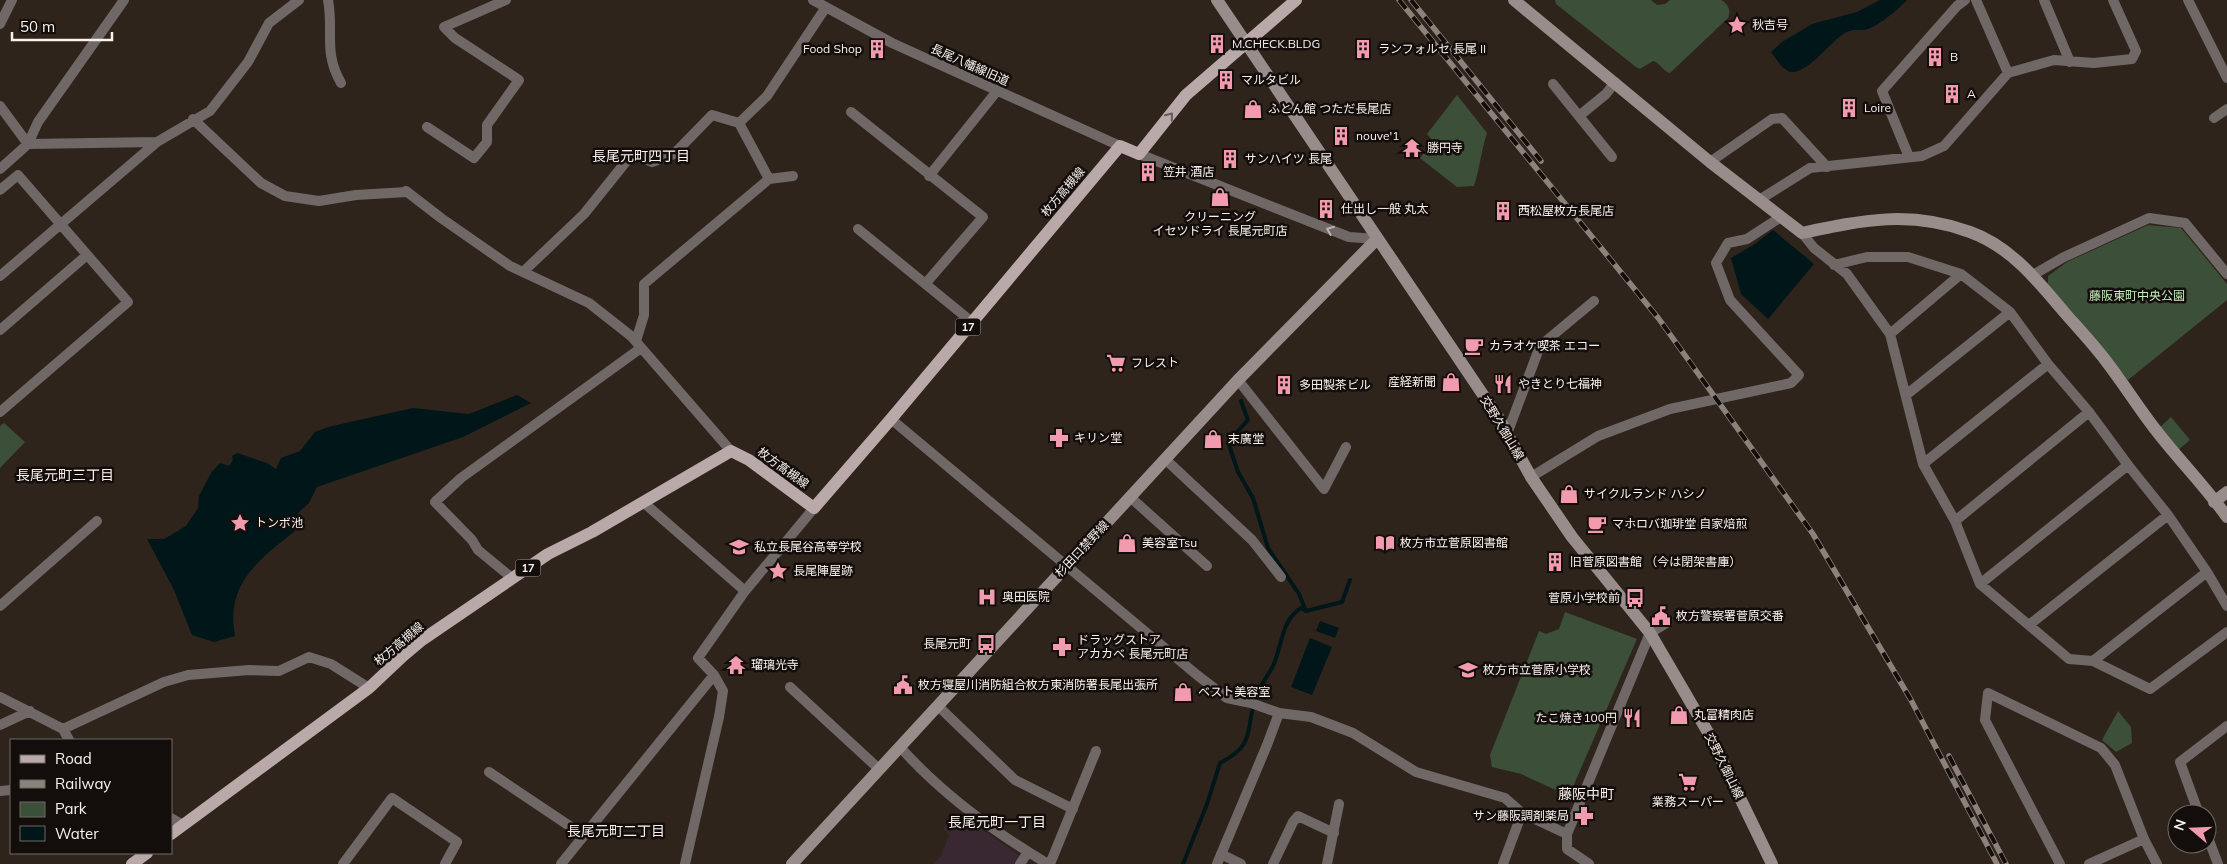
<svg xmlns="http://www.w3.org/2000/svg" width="2227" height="864" viewBox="0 0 2227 864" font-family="Mulish,'Noto Sans JP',sans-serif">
  <rect width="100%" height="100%" fill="#2f241c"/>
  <path fill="#392832" d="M957,812L1020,856L1014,864H933L941,856L949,835L943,828Z"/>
  <path fill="#3c4f38" d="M1555,0H1651L1657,5L1665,4L1670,0H1721C1729,5 1731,10 1728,18L1670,73C1662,71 1661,63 1653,61L1640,69L1636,67L1556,4Z
    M1457,95L1487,133C1481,151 1480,168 1474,186L1457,187L1420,158L1433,141L1427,134Z
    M2148,225L2181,228L2227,284V300L2128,380L2048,284V276L2067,262Z
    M2171,417L2190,440L2178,450L2160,427Z
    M4,423L25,442L0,468V426Z
    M1565,612L1637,639L1569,796L1521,774L1492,767L1490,755L1539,631L1546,634L1559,629Z
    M2118,711L2131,727L2132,743L2116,752L2102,740Z"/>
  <path fill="#011619" d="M1880,0H1907C1900,8 1874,30 1863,30C1856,30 1852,29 1845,33C1830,42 1810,71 1793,72C1784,73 1776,58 1771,52L1782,42L1812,24L1857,12Z
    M1773,230L1814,264L1768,319L1741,294L1731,258L1755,244Z
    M517,395L531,403L463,437L317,487L309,503L298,513L295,531C259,560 225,583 235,636L214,642L192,635L174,590L147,539H164L186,526L198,508L199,496L211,473L220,463L229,466L233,460L232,456L237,453L267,463L276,469L281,458L300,451L315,432L328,427L413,408L469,414Z
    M1320,621L1339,628L1335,638L1316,631Z
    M1310,638L1332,647L1312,695L1291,687Z"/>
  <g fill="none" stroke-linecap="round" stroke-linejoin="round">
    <path stroke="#011619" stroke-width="4" d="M1241,401L1248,420L1228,442L1238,472L1253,498L1268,548L1299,594L1306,611
      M1183,864L1207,804L1220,763C1256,744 1245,732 1255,700C1258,688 1267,677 1273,666C1282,647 1281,620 1301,608L1306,611L1342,602L1350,580"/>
    <path stroke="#706867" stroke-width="10" d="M328,0C334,31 323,52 341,83
      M813,0L892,43L1120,146
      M1976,0L2008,73
      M2044,0L2070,62
      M2188,0L2227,78
      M0,24L12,0
      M1553,84L1612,157
      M0,106L28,144
      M851,112L983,217L926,283
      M1579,116L1606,94L1615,82
      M2214,118L2227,109
      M193,119L261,183L285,196L319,201L356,195L407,192
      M427,127L474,158L487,142V125L519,80L455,38L444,27L506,0
      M28,144L157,142
      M1139,154L1349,237L1377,239
      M1909,157L1882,91L1957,6L1965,0
      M1710,162L1772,119L1782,118L1827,167
      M0,169L28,144L38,122L124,0
      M929,176L997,91
      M769,179L793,176
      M0,190L18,175L128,302L0,412
      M406,191L441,218L510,266L589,303L631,336L731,451
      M1759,200L1810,168L1922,156L1944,146L2008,73L2054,60L2094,63L2132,59L2136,51L2113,0
      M858,229L972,322
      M1802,233L1814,248L1847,274L1890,334L1923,464L1955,521L1980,584L2069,659L2093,661L2150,689L2227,632
      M1834,265L1867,257H1908L1961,274L2010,312L2048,364L2089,412L2128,465L2168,515L2207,572L2227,606
      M523,272L584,214L633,153L652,162L674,154L712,115L739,123L767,96L826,7
      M2033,275L2064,257L2149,218L2185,223L2227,274
      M0,276L157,142L210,111L248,62L269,23L299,0
      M0,330L87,255
      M1890,334L1961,274
      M636,341L644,315V284L769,179L739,123
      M1238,380L1324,489L1346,447
      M1906,395L2010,312
      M891,419L1197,675L1227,698L1251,703L1279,713L1311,717L1353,733L1416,772L1505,798L1522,813L1567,834L1650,633L1665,624
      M1507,434L1540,346L1594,301
      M1165,459L1252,540L1281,577
      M1923,464L2048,364
      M1531,477L1598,436L1670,409L1791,383L1799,375L1730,300L1716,263L1728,243L1747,239L1781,217
      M1130,497L1207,566
      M643,502L745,591
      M1955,521L2089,412
      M512,578L478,550L472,540L435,502L461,478L641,348
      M1980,584L2128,465
      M0,606L97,521
      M2029,625L2168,515
      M2093,661L2207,572
      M790,687L879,769
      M0,697L63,729L69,740
      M938,706L1015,780L1073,809
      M0,725L30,711
      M63,729L164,682L188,675L249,670L279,671L309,657L331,664L369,688
      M900,747C942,794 994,832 1048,864
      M489,772L583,835
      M0,791L11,790
      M2199,814L2180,762L2227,726
      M171,818L183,825
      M1567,834V849L1589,864
      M2207,835L2218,864
      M1221,854L1241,864
      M343,864L392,798L457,842L445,864
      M561,864L714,675
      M685,864L719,717L723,691L714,675L698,658L745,591L814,508
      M1020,864L1028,852
      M1050,864L1096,751
      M1217,864L1267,745L1279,713
      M1273,864L1293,822L1298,816L1334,833
      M1327,864L1339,804
      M1503,864L1522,813
      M2060,864L1985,720L1988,693L2101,748L2115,765L2144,839L2157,864
      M2089,864L2144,839"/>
    <path stroke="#998d8c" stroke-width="12" d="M1217,0L1498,417L1531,477L1572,537L1650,633L1709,734L1772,864
      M1514,0L1710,162L1802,233C1863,220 1910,210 1970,232C2010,246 2038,281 2064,312C2078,328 2093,344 2106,361C2123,383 2138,407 2155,429C2178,459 2205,486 2227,517
      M2214,502L2227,492
      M792,864L1238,380L1377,239"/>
    <path stroke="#b9a9a8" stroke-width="12" d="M171,834L369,688L403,656L422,640L548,554L592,532L731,451L749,460L814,508L891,419L1120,146L1139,154L1186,95L1296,0
      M132,864L147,853"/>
    <g stroke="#8c827c" stroke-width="5.5">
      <path id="rail" d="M1399,0L1659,319L1813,534L1911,700L1997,864
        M1411,0L1541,161
        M1949,756L2006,864"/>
    </g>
    <use href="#rail" stroke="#130e0b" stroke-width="4" stroke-dasharray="11" stroke-linecap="butt"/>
  </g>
  <defs><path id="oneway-chevron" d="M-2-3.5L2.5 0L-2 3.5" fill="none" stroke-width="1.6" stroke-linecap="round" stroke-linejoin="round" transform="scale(1.25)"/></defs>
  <use stroke="#665c5a" href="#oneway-chevron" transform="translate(1170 116) rotate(-51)"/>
  <use stroke="#bbb3b0" href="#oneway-chevron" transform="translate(1330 230) rotate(-158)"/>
  <defs>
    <g id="sight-bare" transform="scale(1.5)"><path d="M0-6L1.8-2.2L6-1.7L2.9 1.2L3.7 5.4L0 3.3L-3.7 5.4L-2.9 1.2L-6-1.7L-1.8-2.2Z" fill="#f29aae" stroke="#130e0b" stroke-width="2.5" paint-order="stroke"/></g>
    <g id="building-bare" transform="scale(1.5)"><path d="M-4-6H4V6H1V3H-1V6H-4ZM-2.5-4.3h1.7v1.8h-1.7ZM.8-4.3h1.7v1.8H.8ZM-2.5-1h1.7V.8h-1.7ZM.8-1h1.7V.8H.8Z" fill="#f29aae" stroke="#130e0b" stroke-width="2.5" paint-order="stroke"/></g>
    <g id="shop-bare" transform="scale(1.5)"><path d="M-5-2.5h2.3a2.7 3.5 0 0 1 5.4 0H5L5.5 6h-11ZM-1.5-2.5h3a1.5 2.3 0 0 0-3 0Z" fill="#f29aae" stroke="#130e0b" stroke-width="2.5" paint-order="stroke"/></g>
    <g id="temple-bare" transform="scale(1.5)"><path d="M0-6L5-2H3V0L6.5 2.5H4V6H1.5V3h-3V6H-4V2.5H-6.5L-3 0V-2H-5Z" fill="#f29aae" stroke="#130e0b" stroke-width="2.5" paint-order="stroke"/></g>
    <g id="cafe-bare" transform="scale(1.5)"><path d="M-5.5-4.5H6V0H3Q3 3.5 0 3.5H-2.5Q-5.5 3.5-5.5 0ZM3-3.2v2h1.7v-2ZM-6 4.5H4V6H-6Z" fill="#f29aae" stroke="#130e0b" stroke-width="2.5" paint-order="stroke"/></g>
    <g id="supermarket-bare" transform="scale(1.5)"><path d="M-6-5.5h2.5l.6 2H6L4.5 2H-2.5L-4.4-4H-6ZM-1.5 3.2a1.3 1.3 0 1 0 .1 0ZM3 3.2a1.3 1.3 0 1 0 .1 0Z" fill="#f29aae" stroke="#130e0b" stroke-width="2.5" paint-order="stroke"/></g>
    <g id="restaurant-bare" transform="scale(1.5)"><path d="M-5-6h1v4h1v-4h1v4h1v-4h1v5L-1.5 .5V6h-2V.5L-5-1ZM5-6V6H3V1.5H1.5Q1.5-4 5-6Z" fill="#f29aae" stroke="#130e0b" stroke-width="2.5" paint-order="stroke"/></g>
    <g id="pharmacy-bare" transform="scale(1.5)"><path d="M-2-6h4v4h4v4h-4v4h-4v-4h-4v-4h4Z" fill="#f29aae" stroke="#130e0b" stroke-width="2.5" paint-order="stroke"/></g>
    <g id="library-bare" transform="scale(1.5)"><path d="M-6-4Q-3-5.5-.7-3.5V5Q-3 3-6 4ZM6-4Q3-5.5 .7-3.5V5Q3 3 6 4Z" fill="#f29aae" stroke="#130e0b" stroke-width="2.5" paint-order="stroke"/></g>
    <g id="school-bare" transform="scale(1.5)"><path d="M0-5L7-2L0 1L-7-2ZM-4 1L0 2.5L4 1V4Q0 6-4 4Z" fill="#f29aae" stroke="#130e0b" stroke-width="2.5" paint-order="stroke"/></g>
    <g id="hospital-bare" transform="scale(1.5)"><path d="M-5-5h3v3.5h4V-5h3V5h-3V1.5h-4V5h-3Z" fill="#f29aae" stroke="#130e0b" stroke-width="2.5" paint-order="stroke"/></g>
    <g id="bus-bare" transform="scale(1.5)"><path d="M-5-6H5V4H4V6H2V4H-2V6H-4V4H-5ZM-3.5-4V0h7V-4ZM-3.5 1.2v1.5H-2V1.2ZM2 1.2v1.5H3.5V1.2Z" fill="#f29aae" stroke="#130e0b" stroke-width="2.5" paint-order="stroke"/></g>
    <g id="civic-bare" transform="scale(1.5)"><path d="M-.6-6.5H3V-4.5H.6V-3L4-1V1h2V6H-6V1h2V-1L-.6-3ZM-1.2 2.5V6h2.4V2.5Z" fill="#f29aae" stroke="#130e0b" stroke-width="2.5" paint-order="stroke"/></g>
  </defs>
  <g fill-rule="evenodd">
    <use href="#sight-bare" x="1737" y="25"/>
    <use href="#building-bare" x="1217" y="44"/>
    <use href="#building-bare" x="877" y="49"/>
    <use href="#building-bare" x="1363" y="49"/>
    <use href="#building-bare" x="1935" y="57"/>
    <use href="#building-bare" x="1226" y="80"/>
    <use href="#building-bare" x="1952" y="94"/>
    <use href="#building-bare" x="1849" y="108"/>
    <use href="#shop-bare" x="1253" y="109"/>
    <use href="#building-bare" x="1341" y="136"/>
    <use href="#temple-bare" x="1412" y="148"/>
    <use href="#building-bare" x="1230" y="159"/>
    <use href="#building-bare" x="1148" y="172"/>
    <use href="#shop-bare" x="1220" y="197"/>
    <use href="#building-bare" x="1326" y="209"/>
    <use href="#building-bare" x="1503" y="211"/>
    <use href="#cafe-bare" x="1474" y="346"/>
    <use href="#supermarket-bare" x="1116" y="363"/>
    <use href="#shop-bare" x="1451" y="382"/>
    <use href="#restaurant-bare" x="1503" y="384"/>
    <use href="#building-bare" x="1284" y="385"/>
    <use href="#pharmacy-bare" x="1059" y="438"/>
    <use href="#shop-bare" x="1213" y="439"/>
    <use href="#shop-bare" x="1569" y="494"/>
    <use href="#sight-bare" x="240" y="523"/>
    <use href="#cafe-bare" x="1597" y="524"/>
    <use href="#shop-bare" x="1127" y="543"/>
    <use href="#library-bare" x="1385" y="543"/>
    <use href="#school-bare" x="739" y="547"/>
    <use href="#building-bare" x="1555" y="562"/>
    <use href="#sight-bare" x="778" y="571"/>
    <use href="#hospital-bare" x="987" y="597"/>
    <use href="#bus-bare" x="1635" y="598"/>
    <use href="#civic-bare" x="1661" y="616"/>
    <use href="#bus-bare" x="986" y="644"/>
    <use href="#pharmacy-bare" x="1062" y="647"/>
    <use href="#temple-bare" x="736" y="665"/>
    <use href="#school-bare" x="1468" y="670"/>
    <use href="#civic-bare" x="903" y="685"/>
    <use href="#shop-bare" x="1183" y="692"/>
    <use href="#shop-bare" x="1679" y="715"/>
    <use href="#restaurant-bare" x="1632" y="718"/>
    <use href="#supermarket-bare" x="1688" y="782"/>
    <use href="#pharmacy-bare" x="1584" y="816"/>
  </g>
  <g text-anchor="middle" stroke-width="5" stroke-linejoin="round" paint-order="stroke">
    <g fill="#130e0b" stroke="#b4ada8" stroke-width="1">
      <rect x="955.5" y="318.5" width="25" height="17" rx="4"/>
      <rect x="515.5" y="559.5" width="25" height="17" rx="4"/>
    </g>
    <g font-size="11" font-weight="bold" fill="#f9f1ec">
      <text x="968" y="331">17</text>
      <text x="528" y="572">17</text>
    </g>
    <g font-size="12" fill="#f9f1ec" stroke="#130e0b" text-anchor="start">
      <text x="1752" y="29">秋吉号</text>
      <text x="1232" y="48">M.CHECK.BLDG</text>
      <text x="862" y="53" text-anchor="end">Food Shop</text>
      <text x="1378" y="53">ランフォルセ 長尾 II</text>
      <text x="1950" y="61">B</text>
      <text x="1241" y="84">マルタビル</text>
      <text x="1967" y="98">A</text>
      <text x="1864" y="112">Loire</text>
      <text x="1268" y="113">ふとん館 つただ長尾店</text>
      <text x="1356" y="140">nouve'1</text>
      <text x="1427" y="152">勝円寺</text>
      <text x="1245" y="163">サンハイツ 長尾</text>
      <text x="1163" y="176">笠井 酒店</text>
      <text x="1341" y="213">仕出し一般 丸太</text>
      <text x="1518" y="215">西松屋枚方長尾店</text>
      <text x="1220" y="221" text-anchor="middle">クリーニング<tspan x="1220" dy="14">イセツドライ 長尾元町店</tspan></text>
      <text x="1489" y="350">カラオケ喫茶 エコー</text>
      <text x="1131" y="367">フレスト</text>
      <text x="1436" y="386" text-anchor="end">産経新聞</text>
      <text x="1518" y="388">やきとり七福神</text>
      <text x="1299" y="389">多田製茶ビル</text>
      <text x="1074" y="442">キリン堂</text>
      <text x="1228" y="443">末廣堂</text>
      <text x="1584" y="498">サイクルランド ハシノ</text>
      <text x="255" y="527">トンボ池</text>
      <text x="1612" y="528">マホロバ珈琲堂 自家焙煎</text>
      <text x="1142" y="547">美容室Tsu</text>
      <text x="1400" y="547">枚方市立菅原図書館</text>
      <text x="754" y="551">私立長尾谷高等学校</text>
      <text x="1570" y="566">旧菅原図書館 （今は閉架書庫）</text>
      <text x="793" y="575">長尾陣屋跡</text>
      <text x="1002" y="601">奥田医院</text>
      <text x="1620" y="602" text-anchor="end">菅原小学校前</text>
      <text x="1676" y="620">枚方警察署菅原交番</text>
      <text x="1077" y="644">ドラッグストア<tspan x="1077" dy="14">アカカベ 長尾元町店</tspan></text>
      <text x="971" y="648" text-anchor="end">長尾元町</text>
      <text x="751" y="669">瑠璃光寺</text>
      <text x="1483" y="674">枚方市立菅原小学校</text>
      <text x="918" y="689">枚方寝屋川消防組合枚方東消防署長尾出張所</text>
      <text x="1198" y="696">ベスト美容室</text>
      <text x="1694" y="719">丸富精肉店</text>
      <text x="1617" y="722" text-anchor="end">たこ焼き100円</text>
      <text x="1688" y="806" text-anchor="middle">業務スーパー</text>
      <text x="1569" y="820" text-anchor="end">サン藤阪調剤薬局</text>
    </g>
    <g font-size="12" fill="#f9f1ec" stroke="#130e0b">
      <text transform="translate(970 65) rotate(24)" y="4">長尾八幡線旧道</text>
      <text transform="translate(1063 192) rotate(-50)" y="4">枚方高槻線</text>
      <text transform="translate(1502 428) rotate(59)" y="4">交野久御山線</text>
      <text transform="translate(783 468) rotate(36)" y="4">枚方高槻線</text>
      <text transform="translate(1082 549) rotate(-47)" y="4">杉田口禁野線</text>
      <text transform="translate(399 644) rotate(-40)" y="4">枚方高槻線</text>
      <text transform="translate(1724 766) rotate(64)" y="4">交野久御山線</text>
    </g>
    <g font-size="12" fill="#c4edba" stroke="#130e0b">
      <text x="2137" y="300">藤阪東町中央公園</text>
    </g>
    <g font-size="14" fill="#f9f1ec" stroke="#130e0b">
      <text x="641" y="161">長尾元町四丁目</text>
      <text x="65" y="480">長尾元町三丁目</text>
      <text x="1586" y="799">藤阪中町</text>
      <text x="997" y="827">長尾元町一丁目</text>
      <text x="616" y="836">長尾元町二丁目</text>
    </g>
  </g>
  <rect x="10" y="739" width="162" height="115" fill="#130e0b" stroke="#6f6965"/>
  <rect x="20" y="755" width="25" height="8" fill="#b9a9a8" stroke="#6f6965"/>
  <text x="55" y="764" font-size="15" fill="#f9f1ec">Road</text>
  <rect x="20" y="780" width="25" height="8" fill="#8c827c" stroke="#6f6965"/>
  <text x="55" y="789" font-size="15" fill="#f9f1ec">Railway</text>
  <rect x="20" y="802" width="25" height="15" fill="#3c4f38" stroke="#6f6965"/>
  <text x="55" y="814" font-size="15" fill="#f9f1ec">Park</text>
  <rect x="20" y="826" width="25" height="15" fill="#011619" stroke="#6f6965"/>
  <text x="55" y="839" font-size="15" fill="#f9f1ec">Water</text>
  <g transform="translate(2192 829) rotate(289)"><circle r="24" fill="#130e0b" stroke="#6f6965"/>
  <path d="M0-4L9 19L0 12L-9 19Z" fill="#f29aae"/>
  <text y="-8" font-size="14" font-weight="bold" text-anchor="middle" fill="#f9f1ec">N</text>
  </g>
  <path d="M12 32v8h100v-8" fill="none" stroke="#f9f1ec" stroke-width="2.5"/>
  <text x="20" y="32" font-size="15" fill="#f9f1ec" stroke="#130e0b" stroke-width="4" paint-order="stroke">50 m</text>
</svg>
